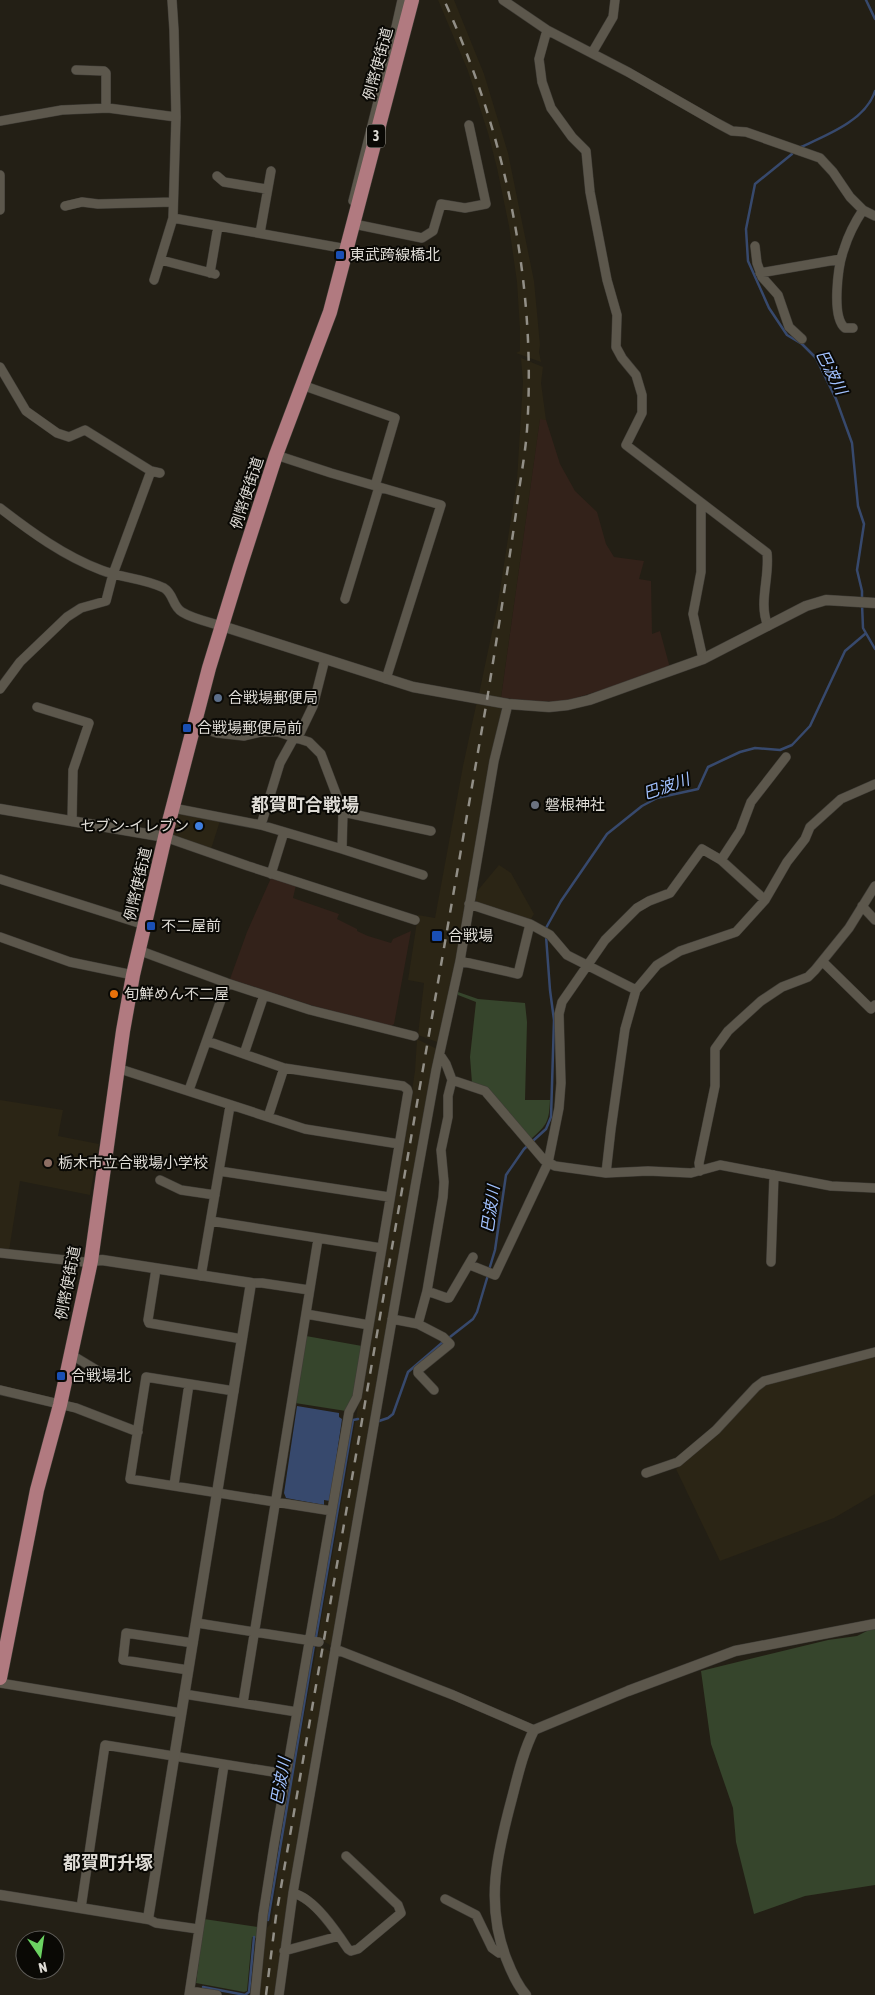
<svg xmlns="http://www.w3.org/2000/svg" width="875" height="1995" viewBox="0 0 875 1995" font-family="'Asap Condensed','Noto Sans JP',sans-serif">
  <rect width="100%" height="100%" fill="#231f15"/>
  <path fill="#2b2515" d="M438,0H454L484,74L508,153L534,281L540,345L539,352L541,362L516,353L520,351V329L517,282L509,226L497,168L488,133L468,71Z
    M521,358L543,367L541,383L546,420H540L501,698L479,694L498,603L517,480L523,382Z
    M477,701L500,707L502,710L493,750L467,899L440,1043L418,1035L424,983L408,980L418,915L435,918L463,766Z
    M176,812L220,821L211,849L170,836Z
    M499,865L511,873L534,914L529,922L473,901V896Z
    M417,1039L437,1049L351,1530L333,1643L332,1645H330L318,1638L408,1117L415,1071Z
    M0,1100L63,1110L58,1136L99,1144L90,1195L20,1181L9,1251L0,1250Z
    M875,1354V1494L834,1518L720,1561L676,1469L712,1438L762,1386Z
    M317,1645L332,1652L287,1907L276,1995H259L266,1929L271,1923L286,1816Z"/>
  <path fill="#33221a" d="M540,419L546,420L560,464L575,491L597,512L606,544L614,557L644,561L639,579L651,581L652,634L660,631L670,668L605,689L569,700L552,702L501,698Z
    M271,878L296,885L293,898L339,914L337,919L357,929V931L368,936L391,943L393,939L411,931L394,1024L391,1026L314,1006L230,979L247,932Z"/>
  <path fill="#36452c" d="M458,992L478,999L525,1003L527,1022L525,1100H550C549,1122 547,1125 531,1139L472,1083L470,1057L476,1002L458,995Z
    M306,1336L362,1346L353,1395L346,1411L295,1403Z
    M875,1627V1885L805,1896L754,1914L736,1842L733,1808L711,1744L701,1671L828,1640L857,1636Z
    M204,1919L258,1927L257,1938L252,1937L247,1991L244,1992L196,1983Z"/>
  <path fill="#37496d" d="M297,1406L339,1413V1417L342,1419L330,1501L324,1500V1505L286,1498L284,1493Z"/>
  <g fill="none" stroke-linecap="round" stroke-linejoin="round">
    <path stroke="#37496d" stroke-width="2.5" d="M866,0L875,19
      M801,147C827,135 866,120 875,91
      M792,154L755,184L746,229L748,261L769,308L787,335L802,344L816,358L836,399L852,443L858,506L864,524L857,570L862,591V598
      M862,604L863,628L875,649
      M546,928L561,901L607,834L642,806L657,798L698,789L708,767L740,752L755,748L780,750L792,745L810,726L845,651L865,634
      M489,1270L495,1250L506,1175L524,1149L546,1129L551,1117L554,1020L550,990L546,936
      M450,1337L473,1319L477,1312L488,1275
      M379,1421L388,1418L393,1414L408,1372L443,1342
      M316,1637L353,1420L358,1419
      M268,1920L314,1645
      M203,1987L245,1995L249,1992L254,1937"/>
    <g stroke="#3f3c36" stroke-width="10">
      <path id="minor" d="M503,0L547,30L628,72L717,123L732,131L746,132L820,158L833,172L850,197L863,210L875,216
        M547,30L539,59L542,82L551,108L572,137L586,151L590,192L607,280L617,315L616,347L622,358L636,375L642,395V413L626,445L767,553C770,577 758,603 768,626
        M592,53L613,17L615,0
        M76,70L104,71L106,73V108
        M0,121L62,110L108,108L176,117
        M0,175V210
        M217,176L224,182L266,189
        M353,201L390,54L402,0
        M65,206L82,202L98,204L173,202
        M173,218L347,249
        M354,219V224L422,238L433,231L441,204L465,208L486,204L469,125
        M260,233L271,171
        M755,246L757,263L762,277L778,295L789,327L802,339
        M161,260L215,274
        M210,273L218,226
        M760,273L841,259
        M154,280L173,218L176,117L174,30L172,0
        M853,328H845C831,317 838,265 844,249C848,236 855,222 863,210
        M0,367L26,411L57,433L69,437L85,430L151,471L160,473
        M302,385L395,418L375,486
        M276,455L331,473L441,505L386,679
        M701,504V572L693,614L703,659
        M0,508C31,532 64,556 101,570C121,578 144,578 164,588C174,594 172,606 182,612C193,619 209,622 222,626
        M345,599L379,487
        M0,689L20,662L67,617L81,608L106,601L113,574L151,471
        M37,707L89,723L73,770L72,821
        M194,726L217,733L244,736L261,732H278L309,742L321,754L343,812L342,849
        M173,808L261,825L342,849L423,875
        M343,812L431,831
        M261,825L280,763L295,736L300,733L313,706L325,659
        M165,837L248,866L415,920
        M721,860L740,831L751,802L786,757
        M271,874L284,832
        M0,879L145,925
        M469,904L530,924L550,935L567,955L636,990
        M862,906L875,920
        M0,937L70,962L133,975
        M138,950L227,983L310,1010L414,1036
        M460,961L518,974L530,924
        M823,962L871,1009L875,1005
        M207,1041L284,1068L403,1086L407,1089L408,1092L357,1397L349,1412L274,1845L263,1915L255,1995
        M244,1054L264,995
        M117,1068L305,1129L399,1144
        M452,1080L485,1091L544,1160L555,1166L606,1173L648,1171L691,1173L720,1165L831,1186L875,1188
        M189,1090L227,983
        M268,1117L284,1068
        M219,1171L389,1197
        M700,1171L699,1163L715,1086V1049L728,1031L761,1001L782,987L808,977L815,970L849,928L875,886
        M606,1173L611,1129L625,1029L636,990L657,965L680,951L736,932L765,900L787,862L805,839L810,827L841,799L875,784
        M160,1180L181,1190L215,1195
        M211,1221L381,1248
        M0,1253L84,1262L91,1261
        M771,1262L774,1175
        M470,1265L495,1275L548,1163L559,1108L561,1083L559,1014L562,1002L605,940L637,908L649,901L670,893L702,849L721,860L765,900
        M156,1269L148,1320L149,1323L242,1339
        M201,1276L230,1106
        M251,1283H262L309,1290
        M427,1291L447,1298H449L473,1257
        M306,1314L369,1325
        M392,1319L418,1324L427,1291L443,1197L444,1182L441,1150L448,1117V1096L452,1080L446,1064L440,1055
        M418,1324L443,1337L450,1344L418,1370V1373L434,1390
        M70,1354L105,1375
        M0,1390L76,1408L138,1432
        M234,1391L146,1377L130,1479L332,1511
        M646,1473L678,1462L716,1430L756,1387L764,1381L875,1352
        M174,1485L189,1384
        M197,1623L319,1642
        M335,1649L453,1695L534,1730
        M188,1670L123,1660L126,1633L193,1643
        M0,1683L181,1713
        M184,1694L297,1712
        M243,1703L318,1239
        M293,1893C314,1898 336,1931 348,1949L351,1951L358,1949L401,1913L398,1905L346,1856
        M445,1899L476,1915L492,1948L499,1953L504,1952
        M81,1908L105,1745L286,1774
        M148,1919L156,1923L198,1929
        M284,1951L339,1936
        M190,1991L217,1995
        M189,1995L224,1765
        M279,1995L293,1893L415,1187L436,1070L460,961L494,761L508,704"/>
    </g>
    <g stroke="#3f3c36" stroke-width="11">
      <path id="tertiary" d="M222,626L413,687L508,704L549,707L568,705L589,700L703,659L806,606L826,600L875,603
        M0,809L165,837
        M0,1895L148,1919L251,1283L102,1260L91,1261
        M526,1995C517,1985 511,1971 506,1958C485,1903 497,1854 512,1798C518,1775 523,1752 534,1730L628,1691L735,1651L875,1624"/>
    </g>
    <g stroke="#3f3c36" stroke-width="15">
      <path id="primary" d="M0,1678L37,1490L60,1405L91,1261L123,1031L133,975L165,837L209,668L240,567L276,455L330,312L412,0"/>
    </g>
    <use href="#minor" stroke="#5c574c" stroke-width="9"/>
    <use href="#tertiary" stroke="#5c574c" stroke-width="10"/>
    <use href="#primary" stroke="#b17a80" stroke-width="14"/>
    <path stroke="#928f87" stroke-width="2.5" stroke-dasharray="9 9" stroke-linecap="butt" d="M266,1995L276,1916L487,700C497,637 507,575 516,513C519,485 525,458 527,430C537,284 505,132 444,0"/>
  </g>
  <g fill="#1a4fb4" stroke="#0a0905" stroke-width="2">
    <rect x="335" y="250" width="10" height="10" rx="2.5"/>
    <rect x="182" y="723" width="10" height="10" rx="2.5"/>
    <rect x="146" y="921" width="10" height="10" rx="2.5"/>
    <rect x="431" y="930" width="12" height="12" rx="2.5"/>
    <rect x="56" y="1371" width="10" height="10" rx="2.5"/>
  </g>
  <circle fill="#5c6f8a" stroke="#0a0905" stroke-width="2" cx="218" cy="698" r="5"/>
  <circle fill="#6b7280" stroke="#0a0905" stroke-width="2" cx="535" cy="805" r="5"/>
  <circle fill="#3f7fe0" stroke="#0a0905" stroke-width="2" cx="199" cy="826" r="5"/>
  <circle fill="#e8710a" stroke="#0a0905" stroke-width="2" cx="114" cy="994" r="5"/>
  <circle fill="#8d6e63" stroke="#0a0905" stroke-width="2" cx="48" cy="1163" r="5"/>
  <g text-anchor="middle" stroke-width="4" stroke-linejoin="round" paint-order="stroke">
    <rect fill="#0a0905" stroke="#9f9d97" stroke-width="1" x="367" y="124.5" width="18" height="23" rx="4"/>
    <g font-size="14" font-weight="bold" fill="#dfdcd6">
      <text x="376" y="141">3</text>
    </g>
    <g font-size="15" fill="#dfdcd6" stroke="#0a0905">
      <text transform="translate(378 64) rotate(-75)" y="5">例幣使街道</text>
      <text transform="translate(247 493) rotate(-72)" y="5">例幣使街道</text>
      <text transform="translate(138 884) rotate(-77)" y="5">例幣使街道</text>
      <text transform="translate(68 1283) rotate(-79)" y="5">例幣使街道</text>
    </g>
    <g font-size="15" fill="#dfdcd6" stroke="#0a0905" text-anchor="start">
      <text x="350" y="260">東武跨線橋北</text>
      <text x="228" y="703">合戦場郵便局</text>
      <text x="197" y="733">合戦場郵便局前</text>
      <text x="545" y="810">磐根神社</text>
      <text x="189" y="831" text-anchor="end">セブン-イレブン</text>
      <text x="161" y="931">不二屋前</text>
      <text x="448" y="941">合戦場</text>
      <text x="124" y="999">旬鮮めん不二屋</text>
      <text x="58" y="1168">栃木市立合戦場小学校</text>
      <text x="71" y="1381">合戦場北</text>
    </g>
    <g font-size="16" font-style="italic" fill="#a1c1ff" stroke="#0a0905">
      <text transform="translate(832 372) rotate(63)" y="6">巴波川</text>
      <text transform="translate(666 786) rotate(-19)" y="6">巴波川</text>
      <text transform="translate(490 1209) rotate(-82)" y="6">巴波川</text>
      <text transform="translate(280 1781) rotate(-80)" y="6">巴波川</text>
    </g>
    <g font-size="18" font-weight="bold" fill="#dfdcd6" stroke="#0a0905">
      <text x="305" y="811">都賀町合戦場</text>
      <text x="108" y="1869">都賀町升塚</text>
    </g>
  </g>
  <g transform="translate(40 1955) rotate(167)"><circle r="24" fill="#0a0905" stroke="#5f5d59"/>
  <path d="M0-4L9 19L0 12L-9 19Z" fill="#6bd362"/>
  <text y="-8" font-size="14" font-weight="bold" text-anchor="middle" fill="#dfdcd6">N</text>
  </g>
</svg>
